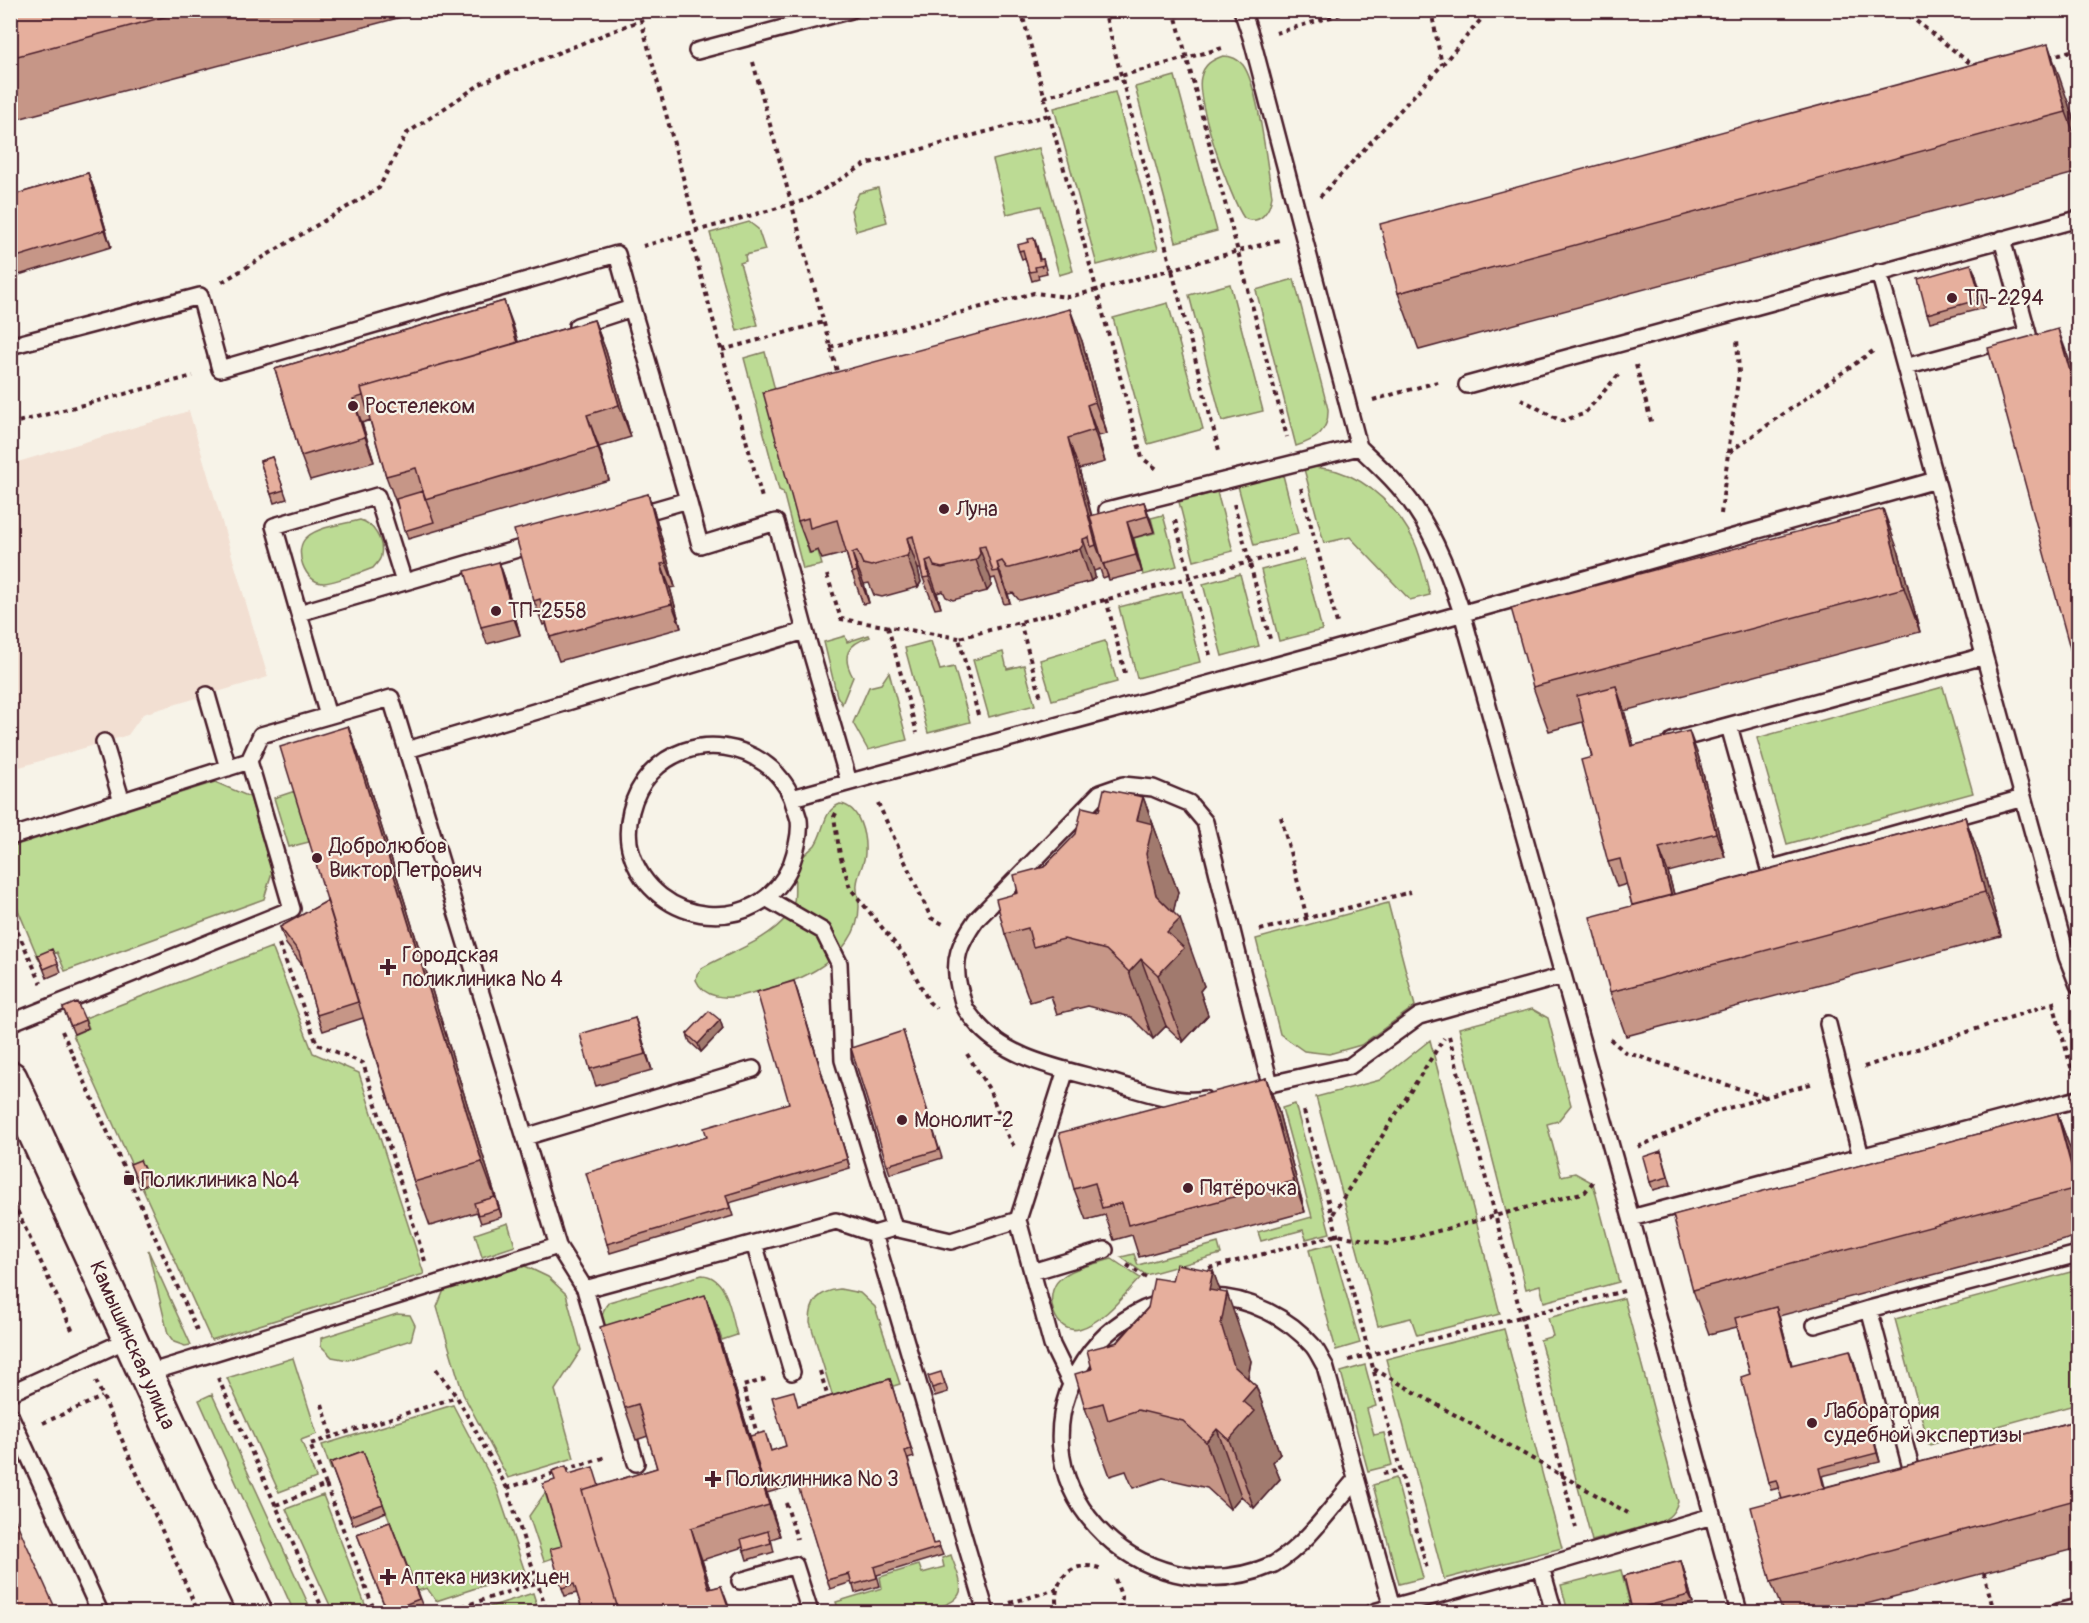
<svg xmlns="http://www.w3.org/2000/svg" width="2089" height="1623" viewBox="0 0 2089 1623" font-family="Pangolin,sans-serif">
  <rect width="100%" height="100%" fill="#f7f3e8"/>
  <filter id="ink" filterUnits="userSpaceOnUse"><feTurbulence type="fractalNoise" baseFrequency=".0167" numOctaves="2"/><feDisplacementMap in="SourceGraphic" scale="12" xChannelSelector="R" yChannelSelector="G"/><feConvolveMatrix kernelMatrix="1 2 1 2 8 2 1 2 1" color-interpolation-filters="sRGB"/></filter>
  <g filter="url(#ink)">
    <path fill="#f2dfd2" d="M189,411L268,677L143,714L128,735L13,769L11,762V464Z"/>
    <path fill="#bcdb94" stroke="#837d60" stroke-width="1.5" d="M1223,56C1231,56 1238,59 1243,65C1259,87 1267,167 1272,196C1270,211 1260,226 1244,218C1230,198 1195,99 1201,77C1204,64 1212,60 1223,56Z
      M1175,76L1217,231L1176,242L1135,87Z
      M1115,92L1158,249L1097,265L1054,108Z
      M1039,148L1073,271L1059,275L1041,206L1007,214L993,160Z
      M878,188L887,222L856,231L851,210L859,193Z
      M749,222L758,229L765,250L745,255L746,261L740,263L758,325L737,331L710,233Z
      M1294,279L1328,409C1329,431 1316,440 1296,446L1256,290Z
      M1230,284L1263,411L1222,421L1189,295Z
      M1168,303L1203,429L1148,444L1113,318Z
      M765,352L783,420L774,423L809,553L818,551L822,565L803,569L783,492L779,490L744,358Z
      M1314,467C1321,468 1330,469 1337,471C1370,481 1399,510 1414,541C1422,558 1425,577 1430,595L1410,600L1350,537L1324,543L1304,469Z
      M1283,475L1298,534L1254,545L1238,486Z
      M1217,492L1233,551L1194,561L1179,502Z
      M1163,515L1177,566L1143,575L1134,538L1155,533L1151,518Z
      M360,520C373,523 384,541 381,555C381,560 376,564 373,568C363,572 335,582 324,583C305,584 292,549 307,537C320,526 344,524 360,520Z
      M1304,559L1322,630L1279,641L1261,570Z
      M1240,574L1259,646L1222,656L1203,584Z
      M1182,591L1200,662L1137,678L1119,607Z
      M869,635L870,637C847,644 841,656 853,677L842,704L837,696L824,642L845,636L847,642Z
      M931,641L940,670L954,667L970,722L928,733L905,648Z
      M1105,641L1117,682L1052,700L1040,660Z
      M1003,652L1007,669L1024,665L1035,705L989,717L973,660Z
      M889,672L907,740L868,750L853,723L869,687L881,684Z
      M1943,687L1973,793L1787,844L1757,738Z
      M215,782L250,797L272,872L264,899L65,971L57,952L39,960L11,893L10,847Z
      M295,791L309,842L289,847L274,798Z
      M840,804C860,806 866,836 865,853C865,863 858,873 857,884C856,891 859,899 859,907C859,919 855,931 848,941C822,976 784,985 744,995C727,999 704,999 696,980L697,974L702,968C730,952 768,941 788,915C800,899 791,883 797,866C800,856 809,852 815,845C825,831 822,811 840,804Z
      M1388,903L1415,1006L1361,1045L1329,1054L1304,1051L1280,1034L1256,939Z
      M272,947L313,1053L359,1073L424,1274L211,1340L73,1035L89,1028L85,1018Z
      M1532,1009L1548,1018L1571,1105L1558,1121L1547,1124L1561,1176L1575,1173L1593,1183L1619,1282L1544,1302L1540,1285L1526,1289L1459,1028Z
      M1430,1040L1500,1314L1417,1335L1411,1318L1378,1326L1316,1097L1380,1080Z
      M1295,1104L1330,1233L1306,1239L1303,1230L1261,1241L1258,1232L1312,1217L1282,1108Z
      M508,1223L515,1246L482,1257L475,1234Z
      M1218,1243L1221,1254L1146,1275L1121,1257L1134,1254L1138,1265Z
      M1332,1244L1360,1343L1336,1350L1309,1250Z
      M148,1250L191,1345L185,1346L174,1342L168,1334Z
      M1112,1259L1140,1278C1123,1296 1104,1322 1079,1329C1055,1335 1042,1295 1060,1279C1073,1267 1095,1264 1112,1259Z
      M525,1266L548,1277L566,1294L581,1350L555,1390L574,1458L508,1478L463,1394L437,1307L444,1290Z
      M2078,1270V1404L1929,1445L1895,1319Z
      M702,1275C728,1276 731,1315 737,1335L722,1340L717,1326L612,1358C606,1339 594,1318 609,1302Z
      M840,1289L860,1293L875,1307L900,1384L835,1404L810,1322C810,1301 819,1291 840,1289Z
      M1624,1298L1678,1502C1674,1513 1670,1517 1660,1522L1592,1541L1540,1340L1553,1336L1548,1318Z
      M397,1314L410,1315L415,1325L411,1340L348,1360L332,1357L321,1346V1338Z
      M1504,1329L1562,1548L1444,1579L1386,1359Z
      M293,1358L317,1434L301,1440L316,1478L279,1492L227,1378Z
      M1365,1365L1376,1406L1367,1409L1374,1435L1384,1433L1392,1465L1368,1471L1341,1372Z
      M212,1394L312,1612H294L199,1400Z
      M453,1405L497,1489L525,1572L436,1601L427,1588L417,1591L365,1457L331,1470L322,1445Z
      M1396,1478L1423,1578L1399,1584L1373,1485Z
      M545,1493L565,1554L544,1561L529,1516Z
      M323,1495L368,1612H333L286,1509Z
      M951,1555C954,1565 963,1582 960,1592C952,1618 862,1613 839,1612L836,1602L882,1588L880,1577L919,1565L922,1573L944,1567L942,1558Z
      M1621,1570L1632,1612H1568L1561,1585Z
      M533,1593L539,1612H474Z"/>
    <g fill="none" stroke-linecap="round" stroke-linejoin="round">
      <g stroke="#4a1f2b" stroke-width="20">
        <path id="service" d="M1242,10L1252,40L1359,447C1379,466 1400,485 1415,508C1437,540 1450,577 1462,613L1631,1218L1739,1612
          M697,51L851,10
          M1879,272L2067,957L2078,985
          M577,326L632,308L688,500L636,515
          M10,346L200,296L220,369L617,254L632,308
          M1905,367L2028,334L2002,239
          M1467,385L2078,219
          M688,500L700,545L776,522L805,631
          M1107,510L1359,447
          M299,613L538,543
          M207,695L228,768
          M328,716L274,526L377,496L404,582
          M1729,726L1769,869L2023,798
          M1672,741L1984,656
          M104,742L122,802
          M407,750L805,631L849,782
          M792,798C787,785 776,771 764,763C714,728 646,750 631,811C628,824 627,839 631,852C653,927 759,939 791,865C796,851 801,835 799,820C797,813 794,805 792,798L1343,647L1936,480
          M10,837L249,761L261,735L391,698L558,1246L585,1289L836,1221L874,1234L894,1228L951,1241L1018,1220
          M766,898L823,931L839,963L843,1060L894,1228
          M10,1023L292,909L249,761
          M1828,1024L1861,1157
          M1066,1070L1018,1220L1052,1345L1071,1384
          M1204,1099C1177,1105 1136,1089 1110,1082C1064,1069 1005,1060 974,1020C971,1016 966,1011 964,1005C962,1000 961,993 959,987C952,959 960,943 976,920L1100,793L1123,785L1153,788L1189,803L1205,822L1270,1084L1350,1066L1419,1016L1563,976
          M525,1137L753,1069
          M1631,1218L2078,1099
          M874,1234L986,1612
          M754,1243L792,1372
          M1032,1272L1105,1250
          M585,1289L636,1463
          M1211,1297C1248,1297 1289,1318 1313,1346C1318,1352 1321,1360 1325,1366L1392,1607L1541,1567L1712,1516
          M1166,1302C1137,1308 1109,1328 1091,1351C996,1476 1139,1623 1274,1564C1307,1544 1331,1508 1356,1479
          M1815,1325L1869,1309
          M145,1374L558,1246
          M10,1393L129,1339
          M10,1415L100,1612
          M1919,1478L1914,1479L1869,1309L2078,1254
          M1541,1567L1554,1612
          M740,1581L795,1565L810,1612
          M1374,1612L1392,1607
          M2058,1612L2078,1607"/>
      </g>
      <g stroke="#4a1f2b" stroke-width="38">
        <path id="tertiary" d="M10,1078L255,1612"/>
      </g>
      <path stroke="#4a1f2b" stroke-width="4" stroke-dasharray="4.5 4.5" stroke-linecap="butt" d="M640,10L641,20L697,230
        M1021,10L1142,458L1157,469
        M1104,10L1220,454
        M1174,10L1287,437
        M1431,10L1442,65
        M1902,10L1975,67
        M2072,10L2078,15
        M1276,33L1355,10
        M2049,57L2078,49
        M753,62L838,375
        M1044,97L1226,47
        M1320,197L1442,65L1489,10
        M689,232L762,498
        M643,246L806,200L866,164L1049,115
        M222,282L379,188L406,134L482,83L641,20
        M830,347L1034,293L1068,297L1085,293L1279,240
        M722,350L824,322
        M1636,365L1652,425
        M1521,399L1561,421L1584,414L1620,373
        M1373,400L1441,381
        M10,424L193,376
        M1728,453L1739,373L1737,338
        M1301,488L1337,623
        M1234,504L1270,639
        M1721,514L1728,453L1873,351
        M1175,520L1210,655
        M827,575L841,619L959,638
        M1106,599L1126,677
        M1020,622L1041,698
        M888,627L917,733
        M978,715L959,638L1296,550
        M878,803L931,918L943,924
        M836,813L834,817L840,855L850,888L905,956L929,1002L936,1008
        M1281,817L1307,918
        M10,915L41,983
        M1260,930L1411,892
        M279,944L317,1044L363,1063L425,1261
        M2053,1003L2073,1074
        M62,1031L197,1330
        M1449,1036L1576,1528
        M1610,1039L1625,1052L1765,1097
        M967,1054L989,1089L1009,1139L1014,1146
        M1864,1067L2059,1001
        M1304,1111L1427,1569
        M1638,1147L1718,1111L1814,1083
        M10,1195L74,1334
        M1333,1214L1444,1038
        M1127,1265L1148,1279
        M1209,1268L1337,1235L1389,1244L1585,1192L1593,1182
        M1349,1360L1624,1291
        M436,1369L457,1397L507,1488L547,1612
        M1374,1369L1628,1513
        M820,1371L829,1401
        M218,1378L324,1612
        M96,1381L198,1612
        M322,1404L332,1437
        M43,1423L102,1397
        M758,1437L743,1386L766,1379
        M565,1470L606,1457
        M1383,1474L1400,1470
        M326,1485L310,1444L457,1397
        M507,1488L558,1472
        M786,1503L797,1539
        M276,1505L326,1485L375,1612
        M1984,1573L1994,1612
        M1115,1579L1122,1598L1119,1612
        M1010,1603L1057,1589
        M1862,1606L1864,1612
        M445,1612L561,1575
        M1058,1612C1049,1583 1071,1557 1102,1569"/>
      <use href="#service" stroke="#f7f3e8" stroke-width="15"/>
      <use href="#tertiary" stroke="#f7f3e8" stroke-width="33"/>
    </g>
    <path fill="#c69687" stroke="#4a1f2b" stroke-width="1.5" d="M10,10H428L10,121Z
      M2068,102L2079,138V172L1419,350L1398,293Z
      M88,173L94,189L111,247L12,277L10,271V196Z
      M1034,238L1040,260L1043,259L1047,273L1038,275L1039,279L1032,281L1025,258L1022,259L1019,251Z
      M1975,273L1984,308L1930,322L1927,314Z
      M504,301L518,342L594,320L606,351L631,437L599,447L609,480L408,539L398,508L386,476L370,420L362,423L374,462L310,480L301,456L275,369Z
      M1082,341L1107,434L1098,436L1105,462L1079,469L1092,516L1144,502L1154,532L1133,538L1142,572L1109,580L1107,574L1108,576L1103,578L1100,569L1094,571L1095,577L1091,581L1021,600H1019L1013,593L1008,594L1010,603L1004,604L995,578L991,579V586L987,591L953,600L946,597L943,591L937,593L941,608L935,609L923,578L921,569H918L921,582L918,587L882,597L874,595L869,583L864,584L869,603L863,604L852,573L846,553L822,559L818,550L810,553L798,521Z
      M272,457L287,499L274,503L260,461Z
      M648,494L656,518L675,587L670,588L681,628L559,661L550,637L546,624L543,625L534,601Z
      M1899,553L1920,632L1624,711L1634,746L1698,755L1725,857L1668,872L1674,894L1965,817L1981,861L2001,936L1626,1036L1610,992L1632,905L1627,884L1617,887L1608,862L1592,757L1583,722L1549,731L1533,687Z
      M499,562L505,579L520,635L487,644L481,627Z
      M348,726L364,770L502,1217L481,1223L477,1212L430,1226L414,1182L363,1018L323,1031L317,1015L303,966L286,944L280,927L327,901Z
      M1143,797L1178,892L1173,912L1204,986L1200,991L1208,1015L1183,1042L1166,1026L1153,1039L1131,1017L1088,1006L1057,1014L1051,996L1030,1002L1005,934L1018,893L1099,811Z
      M38,955L58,963L61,972L47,978Z
      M797,990L850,1168L729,1203L733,1216L610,1253L607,1244L707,1137L789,1103Z
      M63,1008L85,1020L88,1028L74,1034Z
      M635,1018L641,1035L652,1070L596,1086L590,1069Z
      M720,1020L723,1029L701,1052L690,1042L687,1034Z
      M903,1031L942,1158L890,1174L887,1165Z
      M1266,1078L1278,1110L1305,1212L1139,1257L1132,1235L1114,1240L1105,1215L1086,1220L1074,1189Z
      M2057,1113L2073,1156L2079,1176V1236L1779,1316L1792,1365L1853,1358L1880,1462L1822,1476L1825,1487L2079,1420V1548L1836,1612H1783L1771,1582L1782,1499L1779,1488L1771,1490L1768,1482L1750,1374L1737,1327L1709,1334L1693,1290Z
      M1661,1151L1671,1185L1653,1190L1650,1182Z
      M130,1164L147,1175L150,1183L140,1188Z
      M1213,1271L1220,1292L1251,1361L1248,1379L1256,1386L1280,1454L1273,1462L1280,1479L1254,1508L1241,1496L1230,1509L1207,1488L1163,1478L1133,1488L1126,1471L1110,1476L1085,1408L1092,1369L1172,1281Z
      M716,1326L750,1436L768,1440L771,1451L786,1446L799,1405L890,1379L914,1457L908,1459L933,1544L938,1543L943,1555L877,1575L880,1586L855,1593L852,1582L830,1589L798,1484L767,1493V1492L780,1536L771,1539L774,1552L747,1560L743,1547L702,1560L711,1589L721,1586L731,1612H583L577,1593L565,1596L562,1588V1546L569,1474L599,1486L657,1468L648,1436L636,1440L625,1408Z
      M944,1380L948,1392L935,1396L932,1388Z
      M363,1451L386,1512L353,1525L330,1463Z
      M390,1522L423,1607L409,1612H387L357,1534Z
      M1681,1561L1693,1603L1656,1612H1633L1624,1576Z"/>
    <path fill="#a17a6e" stroke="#4a1f2b" stroke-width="1.5" d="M2048,44L2068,102L2079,138V146L2066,112Z
      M88,173L94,189L111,247L105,230Z
      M1034,238L1037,246L1042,268L1039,260Z
      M1971,264L1975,273L1984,308L1981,299Z
      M504,301L513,325L528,374L519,350Z
      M1070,309L1082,341L1107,434L1095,402Z
      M594,320L606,351L631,437L619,405Z
      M2058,329L2074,373L2079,388V403Z
      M353,399L362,423L374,462L365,437Z
      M1087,405L1098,436L1105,462L1094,430Z
      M587,415L599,447L609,480L598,448Z
      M1068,438L1079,469L1104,564H1103L1108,576L1096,545Z
      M648,494L656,518L675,587L666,563Z
      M1144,502L1150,518L1154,532L1148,516Z
      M1883,509L1899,553L1920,632L1904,588Z
      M1127,522L1133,538L1142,572L1136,555Z
      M907,538L918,569L921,582L918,587L907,556Z
      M1083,539L1094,571L1095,577L1091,581L1080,549Z
      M979,547L991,579V586L987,591L976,560Z
      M852,553L864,584L869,603L857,571Z
      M926,561L937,593L941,608L929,577Z
      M499,562L505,579L520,635L514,619Z
      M997,563L1008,594L1010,603L999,571Z
      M661,564L670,588L681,628L672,604Z
      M1616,686L1624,710L1640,771L1631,746Z
      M348,726L364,770L502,1217L482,1162Z
      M1689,731L1698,755L1725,857L1716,833Z
      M1143,797L1178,892L1171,922L1180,919L1204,986L1200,991L1208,1015L1183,1042L1158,975L1167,932L1156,895L1137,820Z
      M1965,817L1981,861L2001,936L1985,892Z
      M1659,848L1668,872L1686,940L1677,915Z
      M1141,959L1166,1026L1153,1039L1129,972Z
      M794,981L797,990L850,1168L847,1159Z
      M635,1018L641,1035L652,1070L646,1054Z
      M720,1020L723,1029L701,1052L698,1044Z
      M1266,1078L1278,1110L1305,1212L1294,1181Z
      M2057,1113L2073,1156L2079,1176V1191Z
      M1213,1271L1225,1304L1227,1293L1251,1361L1245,1392L1256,1386L1280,1454L1273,1462L1280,1479L1254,1508L1229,1440L1243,1401L1209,1290Z
      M705,1295L716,1326L780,1536L769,1505Z
      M1776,1307L1779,1316L1794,1374L1791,1365Z
      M1850,1350L1853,1358L1880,1462L1877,1453Z
      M1217,1429L1241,1496L1230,1509L1206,1442Z
      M691,1528L702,1560L718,1612L709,1589Z
      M1681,1561L1684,1570L1693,1603L1689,1595Z"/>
    <path fill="#e6af9d" stroke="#4a1f2b" stroke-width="1.5" d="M10,10H190L10,58Z
      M2048,44L2066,112L1398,293L1380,224Z
      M88,173L105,230L10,259V196Z
      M1034,238L1039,260L1043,259L1044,265L1035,267L1036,271L1029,272L1023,250L1019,251L1017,245L1029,242L1028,239Z
      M1971,264L1981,299L1927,314L1918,279Z
      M504,301L517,343L361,388L363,396L353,399L365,437L301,456L275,369Z
      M1070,309L1095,402L1087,405L1094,430L1068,438L1096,545L1091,547L1089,537L1083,539V545L1080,549L1010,568H1007L1002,561L997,563L999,571L993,572L985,546L979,547L980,554L976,560L942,568L934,566L931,559L926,561L929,577L923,578L913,536L907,538L910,550L907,556L871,566L863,564L857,551L852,553L857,571L852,573L837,520L810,528L808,518L798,521L763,392Z
      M594,320L619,405L587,415L598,448L425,499L416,468L386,476L361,388Z
      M2058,329L2079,403V681L1988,348Z
      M272,457L284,490L271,494L260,461Z
      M423,491L434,522L404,531L396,499Z
      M648,494L666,563L661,564L672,604L550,637L540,599L534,601L514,530Z
      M1144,502L1148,516L1127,522L1136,555L1103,564L1090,516Z
      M1883,509L1904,588L1533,687L1511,608Z
      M499,562L514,619L481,627L465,571Z
      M1616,686L1631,746L1689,731L1716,833L1659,848L1671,895L1632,905L1620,859L1608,862L1581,760L1592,757L1577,696Z
      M348,726L482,1162L414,1182L280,747Z
      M1104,789L1143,797L1137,820L1153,824L1146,854L1156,895L1180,919L1167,932L1184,948L1158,975L1141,959L1129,972L1106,950L1064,939L1033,947L1028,928L1005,934L996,899L1018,893L1014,875L1044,867L1076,834L1082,807L1099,811Z
      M1965,817L1985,892L1610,992L1590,917Z
      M327,901L358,1002L317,1015L299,952L280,927Z
      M52,949L58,963L44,969L38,955Z
      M794,981L847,1159L726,1195L730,1208L607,1244L586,1173L707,1137L704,1128L789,1103L757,992Z
      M77,1002L85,1020L71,1026L63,1008Z
      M709,1011L720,1020L698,1044L687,1034Z
      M635,1018L646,1054L590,1069L580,1034Z
      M903,1031L939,1150L887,1165L851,1048Z
      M1266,1078L1294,1181L1128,1225L1122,1203L1102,1208L1095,1183L1074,1189L1059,1133Z
      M2057,1113L2077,1188L1693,1290L1673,1215Z
      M1661,1151L1668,1177L1650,1182L1643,1157Z
      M140,1160L147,1175L137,1180L130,1164Z
      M495,1197L499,1209L478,1215L474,1203Z
      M1176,1264L1213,1271L1209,1290L1227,1293L1221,1324L1234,1366L1256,1386L1243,1401L1255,1411L1229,1440L1217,1429L1206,1442L1183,1421L1138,1410L1108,1420L1103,1403L1085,1408L1075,1374L1092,1369L1087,1350L1118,1342L1148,1308L1154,1278L1172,1281Z
      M705,1295L769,1505L691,1528L709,1589L721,1586L730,1612H619L582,1491L657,1468L638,1404L625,1408L600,1327Z
      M1776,1307L1791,1365L1850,1350L1877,1453L1819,1468L1824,1488L1782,1499L1776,1480L1768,1482L1741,1377L1750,1374L1735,1318Z
      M941,1372L945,1384L932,1388L928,1376Z
      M890,1379L911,1449L905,1451L933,1544L938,1543L940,1547L874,1567L877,1578L852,1585L849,1574L827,1580L795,1476L764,1485L750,1436L765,1432L771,1451L786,1446L772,1397L794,1391L798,1406Z
      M2079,1420V1499L1771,1582L1751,1507Z
      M363,1451L383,1504L350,1516L330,1463Z
      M566,1466L569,1474L593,1467L599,1486L582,1491L619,1612H583L574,1584L562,1588L550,1549L562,1546L543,1484L555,1480L552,1471Z
      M10,1508L57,1612H10Z
      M390,1522L419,1599L387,1612L357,1534Z
      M768,1531L771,1543L744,1551L741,1539Z
      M1681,1561L1689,1595L1632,1610L1624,1576Z
      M1373,1608L1374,1612H1355Z"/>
  </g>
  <g fill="#4a1f2b" stroke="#f7f3e8" stroke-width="2">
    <circle cx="1952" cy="298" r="6"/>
    <circle cx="353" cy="406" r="6"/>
    <circle cx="944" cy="509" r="6"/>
    <circle cx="496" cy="611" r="6"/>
    <circle cx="317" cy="858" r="6"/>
    <path d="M385 958h6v6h6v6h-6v6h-6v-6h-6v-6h6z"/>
    <circle cx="902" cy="1120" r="6"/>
    <rect x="123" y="1174" width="12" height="12" rx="3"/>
    <circle cx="1188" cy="1188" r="6"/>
    <circle cx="1812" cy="1423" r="6"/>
    <path d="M710 1470h6v6h6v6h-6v6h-6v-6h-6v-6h6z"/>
    <path d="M385 1568h6v6h6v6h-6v6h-6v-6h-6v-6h6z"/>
  </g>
  <g text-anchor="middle" stroke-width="4.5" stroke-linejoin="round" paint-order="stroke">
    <g font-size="21" fill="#4a1f2b" stroke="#f7f3e8" text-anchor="start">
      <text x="1964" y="305">ТП-2294</text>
      <text x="365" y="413">Ростелеком</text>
      <text x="956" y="516">Луна</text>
      <text x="508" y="618">ТП-2558</text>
      <text x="329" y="853">Добролюбов<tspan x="329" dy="24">Виктор Петрович</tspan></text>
      <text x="402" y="962">Городская<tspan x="402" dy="24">поликлиника № 4</tspan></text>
      <text x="914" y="1127">Монолит-2</text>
      <text x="141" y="1187">Поликлиника №4</text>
      <text x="1200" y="1195">Пятёрочка</text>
      <text x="1824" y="1418">Лаборатория<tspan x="1824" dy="24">судебной экспертизы</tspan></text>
      <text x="726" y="1486">Поликлинника № 3</text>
      <text x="400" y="1584">Аптека низких цен</text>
    </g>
    <g font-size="21" fill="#4a1f2b" stroke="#f7f3e8">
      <text transform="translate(133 1345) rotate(66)" y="7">Камышинская улица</text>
    </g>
  </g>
  <rect width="2089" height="1623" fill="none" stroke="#f7f3e8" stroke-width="36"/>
  <rect x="18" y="18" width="2053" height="1587" fill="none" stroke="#4a1f2b" stroke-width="2" filter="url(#ink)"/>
</svg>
